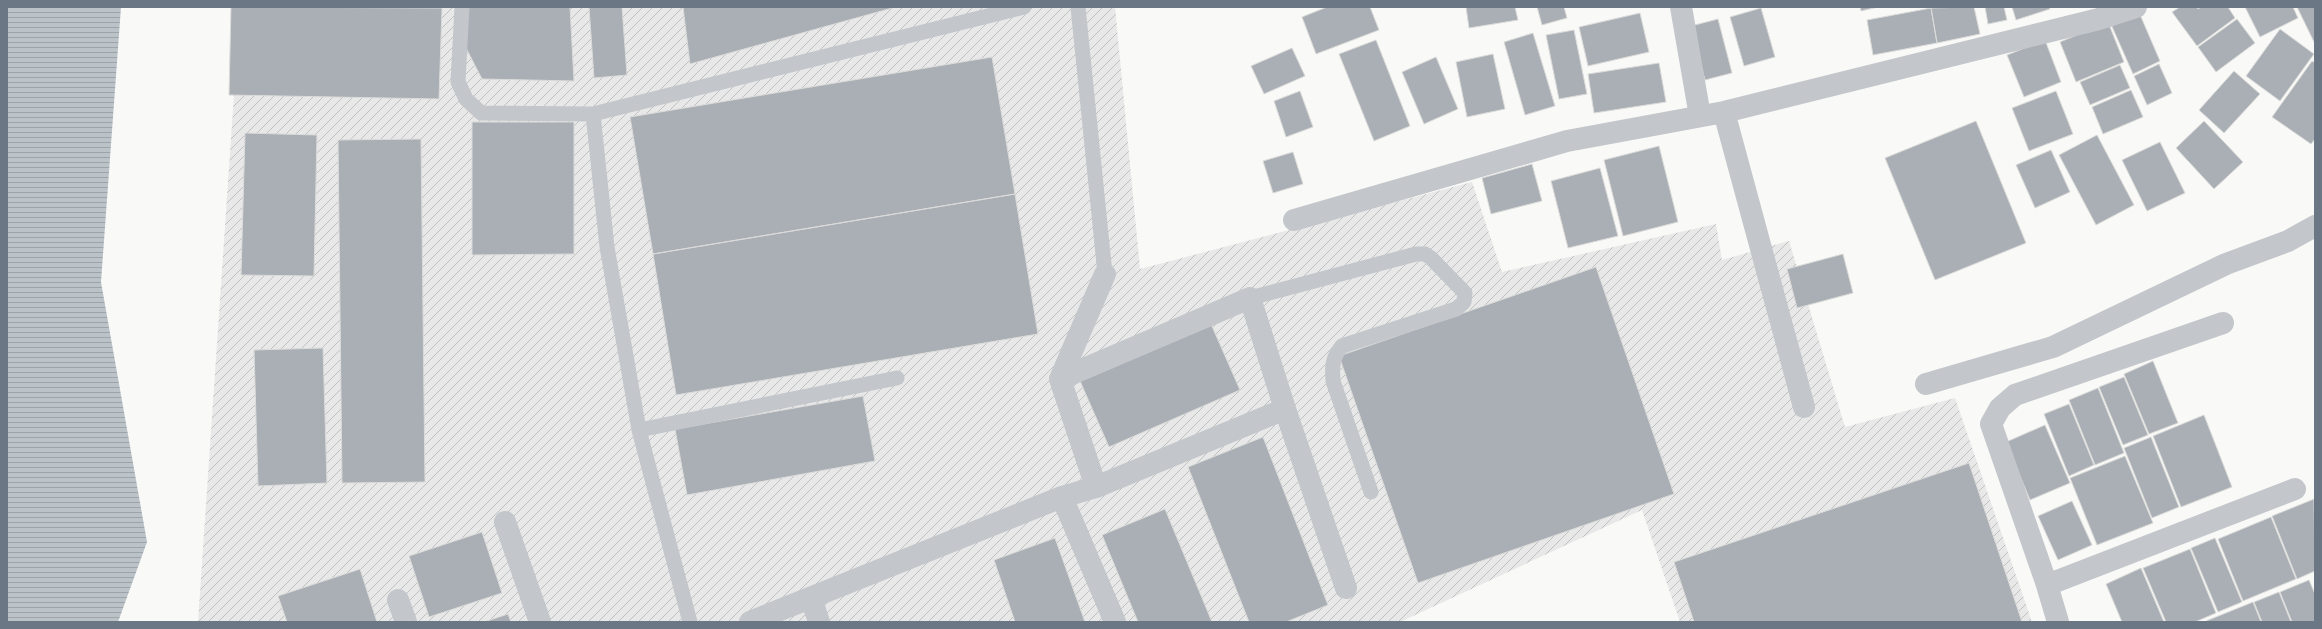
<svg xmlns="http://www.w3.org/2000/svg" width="2322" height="629" viewBox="0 0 2322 629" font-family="Quicksand,sans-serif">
  <defs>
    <pattern id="industrial-furrows" width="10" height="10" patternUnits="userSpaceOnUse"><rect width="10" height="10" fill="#e7e8e7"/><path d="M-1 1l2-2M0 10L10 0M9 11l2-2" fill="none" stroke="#bfc1c1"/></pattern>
    <pattern id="water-rules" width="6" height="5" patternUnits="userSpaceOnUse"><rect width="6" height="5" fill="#bbc3c9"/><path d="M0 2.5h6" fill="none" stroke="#9ca3a9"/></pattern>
  </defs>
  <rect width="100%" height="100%" fill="#f9f9f7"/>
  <path fill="url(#industrial-furrows)" d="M240,7H1115L1140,269L1472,182L1502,272L1716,224L1722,260L1789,241L1845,427L1955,398L2032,622H1680L1642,510L1400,622H198Z"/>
  <path fill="url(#water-rules)" d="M7,7H121L101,282L147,542L118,622H7Z"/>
  <path fill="#a9afb5" stroke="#dbdbd9" d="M231,7L442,8L439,99L229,95Z
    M468,7H570L574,81L482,79L465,46Z
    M589,7H622L627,75L594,78Z
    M683,7H896L690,64Z
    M1327,7H1370L1379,30L1316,54L1302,17Z
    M1466,7H1515L1518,20L1469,28Z
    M1537,7H1564L1567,18L1542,25Z
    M1860,7H1878L1861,11Z
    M1974,7L1980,34L1937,43L1931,8Z
    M1985,7H2004L2007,20L1988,24Z
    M2012,7H2049L2050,9L2016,20Z
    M2180,7H2197L2198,9L2201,7H2228L2235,18L2197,46L2172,12Z
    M2245,7H2293L2298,18L2260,37Z
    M2297,7H2315V44Z
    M1761,8L1775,57L1744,66L1730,17Z
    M1931,8L1937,43L1873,55L1867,20Z
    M2138,10L2160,61L2133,74L2110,22Z
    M1640,13L1649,52L1588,66L1579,27Z
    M1718,19L1732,73L1705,80L1691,26Z
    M2237,19L2255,43L2216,72L2198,47Z
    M2108,22L2124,62L2076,82L2060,42Z
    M2280,29L2314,54L2280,101L2246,76Z
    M1574,30L1587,94L1559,99L1546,35Z
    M1533,33L1555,106L1525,115L1504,42Z
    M1376,40L1410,126L1374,141L1339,54Z
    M2045,40L2061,82L2024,97L2007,55Z
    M1292,48L1305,76L1264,94L1251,66Z
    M1493,54L1505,109L1467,117L1456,62Z
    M992,57L1015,194L653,254L630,117Z
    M1436,57L1458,109L1424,124L1402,72Z
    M2312,61L2315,63V139L2311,144L2272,117Z
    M1659,63L1666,102L1594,113L1588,74Z
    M2159,64L2172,93L2147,105L2134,76Z
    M2120,65L2130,88L2090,105L2080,82Z
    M2234,71L2260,94L2224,133L2199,110Z
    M2131,90L2143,117L2103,134L2092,107Z
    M1300,91L1313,127L1286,137L1274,101Z
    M2056,91L2073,134L2029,151L2012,108Z
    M1976,121L2026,243L1935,280L1885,158Z
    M2204,121L2243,162L2214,189L2176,148Z
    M472,122H574V254L472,255Z
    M245,133L317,135L314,276L241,275Z
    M2097,135L2134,205L2096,225L2059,155Z
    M421,139L425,482L342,483L338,140Z
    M2160,142L2185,193L2147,211L2122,160Z
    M1659,146L1678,222L1623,236L1604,160Z
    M2051,150L2070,192L2035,208L2016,165Z
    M1293,152L1303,184L1273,193L1263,161Z
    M1532,164L1542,201L1491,214L1482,178Z
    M1600,168L1618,236L1568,248L1551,181Z
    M1015,194L1038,334L676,395L653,254Z
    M1843,254L1853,293L1797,308L1787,269Z
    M1596,267L1674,494L1418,583L1339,356Z
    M1211,324L1240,390L1109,447L1080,381Z
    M323,348L327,483L258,486L254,350Z
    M2153,361L2178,423L2149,434L2124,374Z
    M2124,377L2148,435L2123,445L2099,387Z
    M2098,388L2124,453L2095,465L2069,400Z
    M863,396L875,461L687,495L675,429Z
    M2069,404L2094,465L2069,476L2044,414Z
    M2204,415L2232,487L2181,507L2153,436Z
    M2045,425L2070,483L2030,500L2006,442Z
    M1263,437L1328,605L1286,622H1249L1188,467Z
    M2151,437L2179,507L2152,518L2124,448Z
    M2125,456L2153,523L2097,545L2070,478Z
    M1969,463L2022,622H1694L1674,562Z
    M2314,499L2315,571L2297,579L2272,516Z
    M2072,501L2092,545L2058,560L2038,516Z
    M1165,509L1212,622H1138L1102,535Z
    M2271,517L2296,579L2243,601L2218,539Z
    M482,532L502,593L429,617L409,556Z
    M1055,538L1085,622H1015L994,560Z
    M2215,538L2242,602L2218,612L2191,548Z
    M2190,549L2216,613L2195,622H2166L2143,568Z
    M2141,568L2164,622H2122L2106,584Z
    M360,569L377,622H287L278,596Z
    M2309,580L2315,594V622H2292L2280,592Z
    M2279,592L2291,622H2262L2254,602Z
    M2253,602L2261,622H2207L2206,621Z
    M508,614L511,622H484Z"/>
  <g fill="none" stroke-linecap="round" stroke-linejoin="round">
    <path stroke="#c3c6ca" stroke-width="15" d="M462,7L458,82L466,99L481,113L593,114L1024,7
      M1078,7L1105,274
      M593,114L607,247L639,430L690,622
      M1250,298L1416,254H1425L1431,258L1465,293L1464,302L1456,309L1342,346C1332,358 1332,366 1333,381L1371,492
      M639,430L897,378"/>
    <path stroke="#c3c6ca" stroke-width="22" d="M1681,7L1700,116
      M1724,112L1804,407
      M1294,220L1567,141L1724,112L2099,19L2136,7
      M1060,379L1250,298L1285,409L1346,588
      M1926,384L2053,347L2226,264L2288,241L2315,226
      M1096,487L1285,409
      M1062,497L1115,622
      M505,522L540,622
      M2047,585L2295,489
      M811,598L819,622
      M398,600L406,622
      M750,622L1062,497L1096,487L1060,379L1105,274
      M2058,622L2047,585L1991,424L2000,408L2015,395L2223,323"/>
  </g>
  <rect width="2322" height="629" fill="none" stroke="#6b7785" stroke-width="16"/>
</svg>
